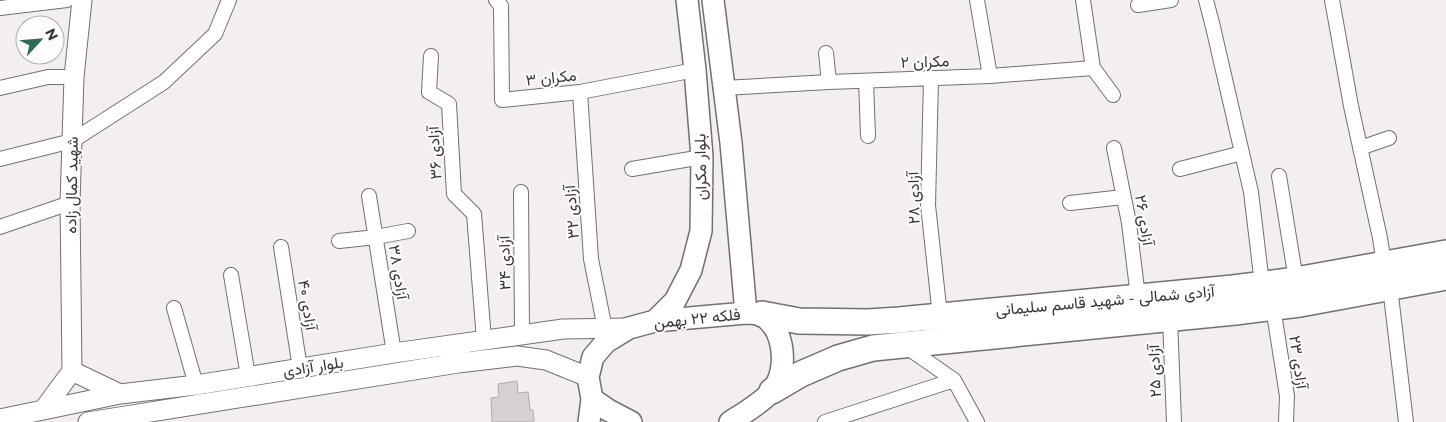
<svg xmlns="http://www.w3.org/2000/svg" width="1446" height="422" viewBox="0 0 1446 422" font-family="Montserrat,Vazirmatn,sans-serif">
  <rect width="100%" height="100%" fill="#f3eeef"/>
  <path fill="#d6d1d2" stroke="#aeaaab" d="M517,381L518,393L528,392L530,410H533L534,421L532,422H492L491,398L499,397L498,384Z"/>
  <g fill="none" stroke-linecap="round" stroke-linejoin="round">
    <g stroke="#746f70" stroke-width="16">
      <path id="street" d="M496,0L501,6L502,100L580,92L695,70
        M977,0L990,76
        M1083,0L1093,68
        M1206,0L1213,27L1251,192L1262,284
        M1332,0L1351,106L1380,238L1384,264
        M1138,5L1171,0
        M0,8L67,0
        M826,53L829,82
        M431,56L429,92L449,104L454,194L474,214L484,340
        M931,79L928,205L940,316
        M866,81L868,136
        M0,88L48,77H74
        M724,88L829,82L990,76L1093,68L1113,95
        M580,92L591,259L605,329
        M1114,148L1129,223L1138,297
        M1360,148L1389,138
        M0,159L72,141L164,82L215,34L229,0
        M632,169L702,157
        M1180,169L1242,153
        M1279,176L1296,280
        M521,192L522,335
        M369,196L394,353
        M1070,203L1123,197
        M0,227L70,203
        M339,241L376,237L408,231
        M281,247L300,368
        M231,275L248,376
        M1390,287L1406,422
        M1273,307L1287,396L1286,422
        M174,308L196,385
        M1170,318L1174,422
        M905,346L954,380L977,422
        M825,422L954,380"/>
    </g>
    <g stroke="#746f70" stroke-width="21">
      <path id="secondary" d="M72,371L70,203L74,77L82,0
        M72,371L120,394
        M44,409L72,371
        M0,419L120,394L196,385L394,353L563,329L629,328
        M88,422L458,363L517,356L546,360L588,377"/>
    </g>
    <g stroke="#746f70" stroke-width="24">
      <path id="primary" d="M713,0L731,143L746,313
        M655,321L675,301L691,270L701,231L702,157L695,70L687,0
        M589,422L592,399
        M631,422L608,410L592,399L588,377L593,357L606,342L629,328L655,321L746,313L762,314C767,319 774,325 777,332C785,350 785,376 771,392C760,404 744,413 730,422"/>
    </g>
    <g stroke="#746f70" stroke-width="28">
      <path id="highway" d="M762,314L799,321L868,322L899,320L1233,288L1296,280L1446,253
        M772,391L801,374L838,358L873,348L1235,312L1300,304L1446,277"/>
    </g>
    <use href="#street" stroke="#fff" stroke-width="14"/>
    <use href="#secondary" stroke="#fff" stroke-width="19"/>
    <use href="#primary" stroke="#fff" stroke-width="21"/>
    <use href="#highway" stroke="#fff" stroke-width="25"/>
  </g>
  <g text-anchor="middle" stroke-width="4" stroke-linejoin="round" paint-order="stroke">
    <g font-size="16" fill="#383737" stroke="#fffcfc">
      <text transform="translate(925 61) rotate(-2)" y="6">مکران ۲</text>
      <text transform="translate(551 77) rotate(-6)" y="6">مکران ۳</text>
      <text transform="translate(434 153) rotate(-93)" y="6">آزادی ۳۶</text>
      <text transform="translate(700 167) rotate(-91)" y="6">بلوار مکران</text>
      <text transform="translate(71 185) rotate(-89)" y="6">شهید کمال زاده</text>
      <text transform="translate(913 198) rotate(-91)" y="6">آزادی ۲۸</text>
      <text transform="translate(571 212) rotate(-94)" y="6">آزادی ۳۲</text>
      <text transform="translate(1145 220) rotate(81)" y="6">آزادی ۲۶</text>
      <text transform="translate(504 263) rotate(-91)" y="6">آزادی ۳۴</text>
      <text transform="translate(399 272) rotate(81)" y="6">آزادی ۳۸</text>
      <text transform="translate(1105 300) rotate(-5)" y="6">آزادی شمالی - شهید قاسم سلیمانی</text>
      <text transform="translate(308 305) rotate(81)" y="6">آزادی ۴۰</text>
      <text transform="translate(697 318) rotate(-6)" y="6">فلکه ۲۲ بهمن</text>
      <text transform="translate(1299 362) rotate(82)" y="6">آزادی ۲۳</text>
      <text transform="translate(313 366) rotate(-9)" y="6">بلوار آزادی</text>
      <text transform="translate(1154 371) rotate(-92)" y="6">آزادی ۲۵</text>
    </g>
  </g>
  <g transform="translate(40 40) rotate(64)"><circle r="24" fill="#fffcfc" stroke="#afadad"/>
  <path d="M0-4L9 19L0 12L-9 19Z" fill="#2e6a55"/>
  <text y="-8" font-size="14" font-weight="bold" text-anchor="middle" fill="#383737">N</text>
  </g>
</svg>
